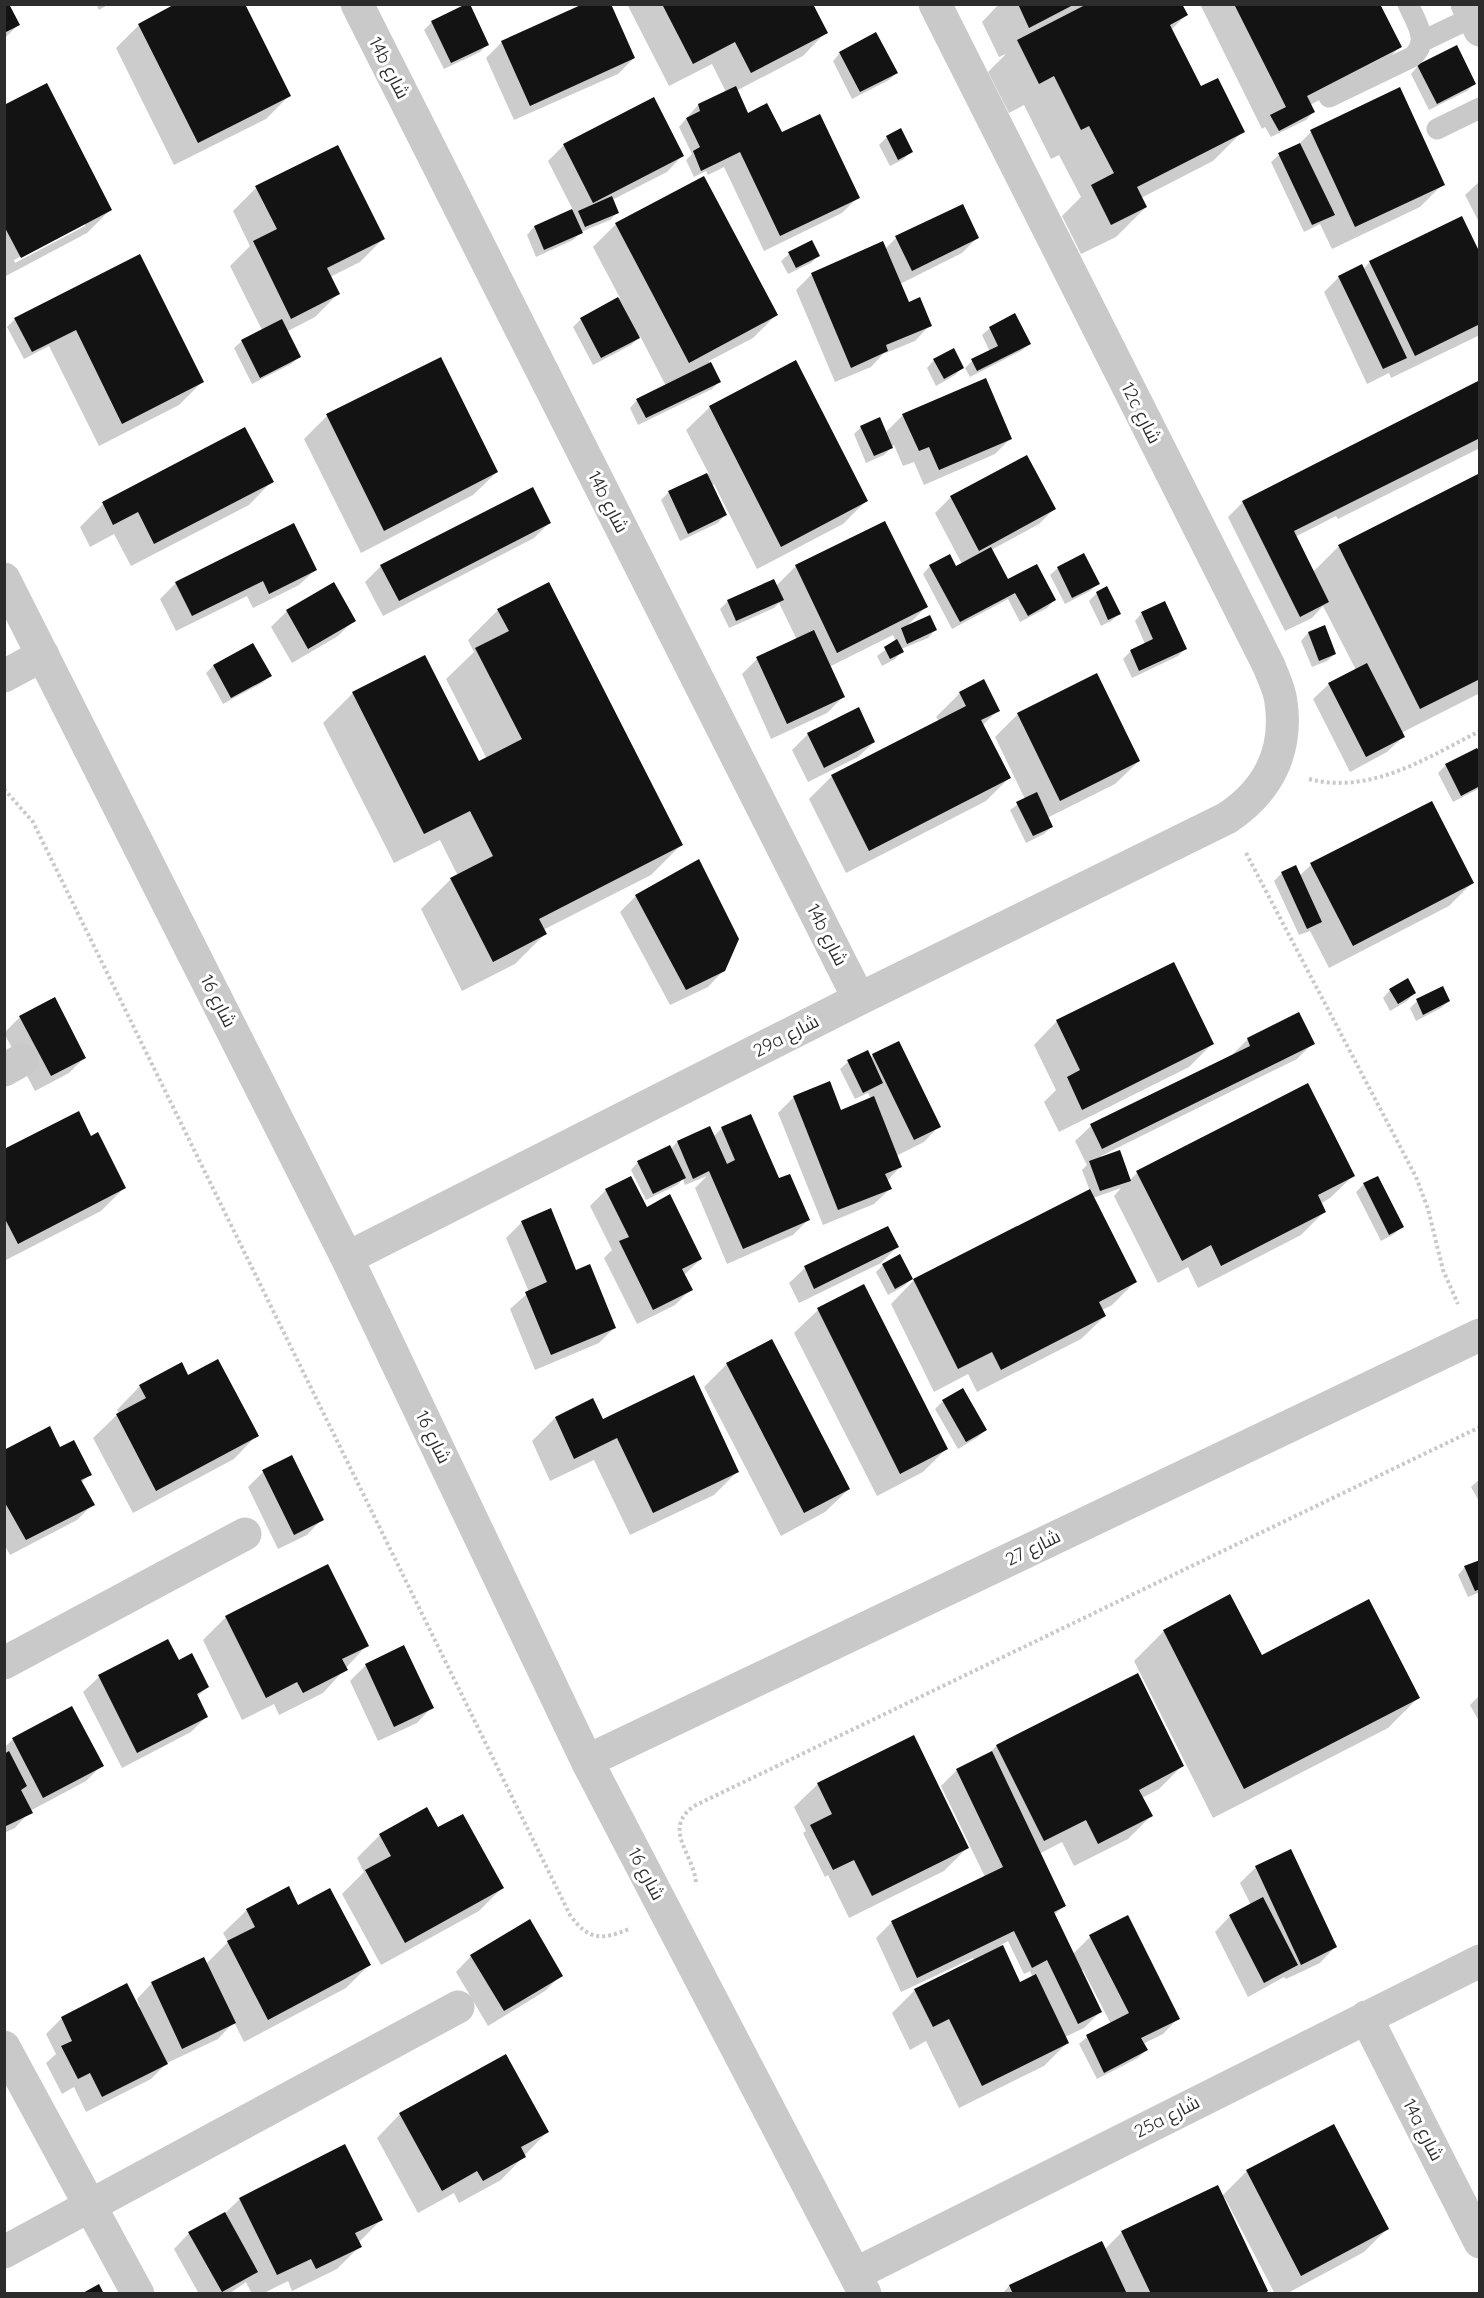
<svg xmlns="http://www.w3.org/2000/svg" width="1484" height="2298" viewBox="0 0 1484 2298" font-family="Quicksand,Cairo,sans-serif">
  <rect width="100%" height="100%" fill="#fff"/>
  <path fill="#0003" fill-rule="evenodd" d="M4,4L18,25L4,39Z
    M96,4H109L99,10Z
    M627,4H812L826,32L803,56L736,91L748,115L781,134L858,197L842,213L764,251L724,167L708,175L706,171L694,177L686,160L692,154L679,127L698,105L726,92L712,64L669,86Z
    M999,4H1181L1186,15L1171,30L1200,88L1243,131L1213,161L1141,198L1146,207L1116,237L1081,254L1062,216L1081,197L1059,155L1051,159L1024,105L1009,113L988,72L1006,54L999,57L982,22Z
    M1200,4H1378L1400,47L1377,70L1310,105L1313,112L1306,120L1271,137L1265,127L1262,129Z
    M432,22L488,44L480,52L444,69L424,30Z
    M139,25L289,96L266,119L174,165L116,48Z
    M502,42L634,58L618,74L514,120L486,58Z
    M840,53L896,73L889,80L852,99L833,61Z
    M1418,66L1474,84L1467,91L1429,110L1411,74Z
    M653,99L682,156L667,172L612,200L618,212L610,220L581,232L573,240L536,257L527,235L534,227L573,210L548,161L564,145Z
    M4,107L110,210L87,233L4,277ZM85,223V226L15,263L14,260Z
    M900,130L911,151L904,159L890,166L879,145L887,137Z
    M1311,132L1443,184L1420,207L1332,249L1320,224L1304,232L1271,162L1279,155L1297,146Z
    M1480,181V224L1465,195Z
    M256,188L383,239L360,262L330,277L338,294L315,317L286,332L299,357L291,364L252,384L234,348L242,341L262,330L230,266L250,246L233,211Z
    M962,206L977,238L962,253L900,284L908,304L930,325L915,341L883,354L871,367L835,382L796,290L812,274L885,249L896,238Z
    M616,224L776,315L753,338L709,361L719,382L712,389L638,425L630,408L637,400L666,386L640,336L631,345L593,365L573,327L580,320L620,298L593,247Z
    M811,242L818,256L811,263L788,274L781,261L789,254Z
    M139,256L202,382L179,405L99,446L49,346L24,359L7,327L15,319Z
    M1480,256V335L1391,378L1389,373L1367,384L1324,292L1339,277L1363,269L1370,262Z
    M990,328L1029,344L1021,351L970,377L965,368L972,361L990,352L982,335Z
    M934,360L962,368L955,375L936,386L927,368Z
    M1480,382V448L1338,519L1336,516L1295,537L1313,572L1339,546L1480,475V693L1401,733L1403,737L1387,752L1350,772L1313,699L1329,684L1356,670L1323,606L1312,618L1285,631L1228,517L1243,502Z
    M710,407L866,501L843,524L757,569L714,484L712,485L725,515L718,523L680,541L661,500L669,492L709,474L686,430Z
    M903,415L1011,438L995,454L924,485L914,462L903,466L894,445L884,455L866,463L854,434L861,427L885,433Z
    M327,416L497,472L473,495L361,553L304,439Z
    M1027,457L1054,509L1039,524L991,550L1008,581L1054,600L1047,608L1020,622L1008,599L952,629L923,574L930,566L955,568L962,564L935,513L951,497Z
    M272,481L249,505L131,566L114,534L90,547L80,527L103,504Z
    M549,523L534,538L383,616L365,582L381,566Z
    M796,566L926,607L906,627L935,630L928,638L901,649L902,651L895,659L882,666L877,656L896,642L893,635L829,667L843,697L827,713L771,739L742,674L757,659L797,640L779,603L774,608L729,628L720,609L728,601L776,586Z
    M1058,568L1098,583L1090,591L1065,604L1050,575Z
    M315,570L299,585L253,608L247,596L176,631L160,599L176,583Z
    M1097,593L1119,614L1111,621L1101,626L1089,601Z
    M498,610L681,845L651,875L543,930L545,934L515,964L462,991L421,909L451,879L458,876L440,840L394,863L323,723L353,693L478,763L487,759L446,679L474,652L468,640Z
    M287,611L354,620L338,636L292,663L271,627Z
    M1142,613L1185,649L1178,656L1132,678L1123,659L1131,651L1145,644L1135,621Z
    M1324,627L1335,654L1327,661L1312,667L1301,641L1308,633Z
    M253,645L270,676L262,683L223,704L206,673L213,666Z
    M983,681L998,710L982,726L1009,778L986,801L846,873L809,799L832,776L939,721L936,717L960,693Z
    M1018,714L1139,761L1115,784L1047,818L1052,826L1044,834L1026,843L1010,810L1025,799L995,737Z
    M808,734L874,742L858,757L808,782L792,750Z
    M1480,756V788L1453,802L1438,773L1446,765Z
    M1311,865L1472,883L1449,906L1329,968L1310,931L1299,935L1274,881L1282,873L1295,867L1299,876Z
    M636,896L724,970L708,987L670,1005L620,912Z
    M1390,990L1414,993L1407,1001L1390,1011L1383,998Z
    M1417,1001H1449L1441,1008L1416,1021L1410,1008Z
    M20,1017L85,1057L69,1073L35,1091L4,1033Z
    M1057,1021L1212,1044L1189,1067L1059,1132L1044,1102L1056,1090L1034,1045Z
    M1248,1039L1313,1043L1297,1059L1101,1156L1102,1158L1129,1181L1137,1173L1354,1175L1330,1198L1320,1204L1324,1212L1301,1235L1198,1288L1188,1267L1158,1283L1114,1196L1121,1188L1093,1198L1135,1282L1112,1305L1102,1310L1105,1316L1081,1339L977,1392L968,1374L934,1392L891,1304L914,1280L1090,1191L1082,1170L1087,1165L1075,1141L1091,1126L1232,1055Z
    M873,1055L939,1126L924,1142L896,1156L900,1167L887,1181L890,1189L874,1204L823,1225L778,1113L794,1097L840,1112L871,1099L868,1093L855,1099L840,1069L848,1062L870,1058Z
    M722,1128L778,1180L808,1220L793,1235L727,1264L695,1188L707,1176L685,1185L683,1179L677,1185L646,1200L631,1170L638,1162L671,1149L677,1142L713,1137Z
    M91,1138L124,1188L101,1211L4,1261V1151Z
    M1378,1178L1402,1227L1394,1234L1381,1241L1356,1192L1364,1184Z
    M606,1190L646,1209L701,1259L684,1275L691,1289L675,1305L637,1324L604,1258L612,1250L590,1206Z
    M522,1222L576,1272L614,1328L599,1343L535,1370L510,1309L529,1292L506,1238Z
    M897,1247L881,1263L799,1303L789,1283L805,1268Z
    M883,1265L911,1279L904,1286L888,1295L876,1272Z
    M863,1286L946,1449L923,1472L877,1496L794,1333L818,1310Z
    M727,1364L849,1489L825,1512L781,1536L704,1387Z
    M188,1377L257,1435L234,1459L133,1513L93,1438L119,1413L117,1410L140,1386Z
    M962,1390L985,1430L978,1437L958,1449L935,1409L943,1401Z
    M555,1418L602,1421L737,1472L714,1495L630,1535L594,1460L550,1481L532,1441Z
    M60,1449L90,1474L81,1483L93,1504L77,1520L10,1555L4,1544V1451Z
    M263,1472L322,1519L307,1535L278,1549L248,1487Z
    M1480,1479V1503L1471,1487Z
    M1480,1561V1592L1468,1597L1458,1575L1465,1567Z
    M226,1617L367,1645L323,1693L279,1715L274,1704L242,1720L203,1640Z
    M1164,1631L1261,1657L1418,1698L1388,1728L1213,1818L1134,1661Z
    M178,1662L207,1687L197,1697L207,1716L191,1732L122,1768L83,1692L99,1677Z
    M366,1665L432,1707L417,1723L378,1741L350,1681Z
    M1137,1675L1182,1766L1159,1789L1142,1798L1151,1816L1128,1839L1074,1866L1062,1842L1039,1854L1064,1906L1054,1915L1073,1954L1090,1937L1127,1917L1178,2018L1163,2034L1143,2044L1146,2050L1138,2058L1097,2079L1079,2044L1087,2037L1111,2024L1083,1970L1081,1971L1100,2012L1084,2028L1065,2037L1068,2042L1044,2066L959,2108L926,2041L910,2050L892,2013L915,1990L974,1961L973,1958L901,1992L876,1938L891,1923L985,1877L941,1786L957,1770L988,1755L996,1746ZM1008,1941L1024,1974L1030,1971L1033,1978L1020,1984L1001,1945Z
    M1480,1695V1723L1470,1705Z
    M72,1708L102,1765L86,1781L30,1811L15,1828L4,1833V1748L12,1740Z
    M818,1784L967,1848L944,1871L849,1918L828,1875L825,1877L803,1833L806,1831L794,1807Z
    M437,1830L502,1888L479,1911L381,1965L342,1894L364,1872L357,1858L380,1835Z
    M1256,1867L1335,1947L1320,1963L1286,1979L1284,1977L1248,1997L1215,1932L1230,1916L1251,1905L1240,1883Z
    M288,1888L297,1907L369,1965L346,1988L244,2042L234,2022L218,2039L167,2063L151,2079L86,2112L74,2087L62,2094L46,2063L56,2054L46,2034L62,2018L140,2007L137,1999L152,1983L206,1964L228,1942L223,1933L247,1910Z
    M471,1956L561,1975L545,1991L488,2026L456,1972Z
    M400,2114L547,2132L501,2180L459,2203L454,2193L418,2213L377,2138Z
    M1247,2171L1387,2229L1364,2252L1286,2294H1275L1225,2198L1223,2199L1264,2294H1002L1009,2286L1102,2243L1105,2249L1122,2232L1222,2196Z
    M240,2199L382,2219L358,2243L360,2246L337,2269L292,2291L288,2281L262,2294H252L246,2282L229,2294H199L174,2249L189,2233L224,2214Z"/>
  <path fill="#131313" d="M4,4H9L20,25L4,33Z
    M175,4H245L291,96L198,143L138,24Z
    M466,4H470L489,45L451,63L431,21Z
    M583,4H611L635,58L530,106L501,41Z
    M662,4H813L828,33L751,73L735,42L693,64Z
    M1018,4H1075L1029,28Z
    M1087,4H1182L1188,15L1170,25L1201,86L1218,78L1245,132L1137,187L1147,207L1111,225L1091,185L1114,173L1089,126L1081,130L1054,76L1039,84L1017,40Z
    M1234,4H1380L1402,47L1307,96L1315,112L1279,131L1270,115L1286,107Z
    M876,32L898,73L860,92L839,52Z
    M1457,45L1476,84L1437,104L1417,65Z
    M47,83L112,210L21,258L4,226V105Z
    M736,86L748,113L767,103L782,132L820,114L860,198L780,236L740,152L701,171L693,151L700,147L686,118L700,111L698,104Z
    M1400,87L1445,185L1355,227L1310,130Z
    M654,97L684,156L593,203L563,144Z
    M901,128L913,152L898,160L886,136Z
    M1300,143L1335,215L1312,225L1278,153Z
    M338,145L385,239L327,268L340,294L291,319L253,241L277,229L255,186Z
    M704,176L778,315L689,363L615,223Z
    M612,196L619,213L585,227L578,211Z
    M963,204L979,238L912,271L895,236Z
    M572,209L583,233L544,250L534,226Z
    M1462,216L1480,253V324L1415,356L1369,261Z
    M812,240L820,256L796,268L788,252Z
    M883,241L909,302L920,297L932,326L886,345L888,351L851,368L811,273Z
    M140,254L204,382L122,424L76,330L32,352L14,318Z
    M1362,264L1407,358L1383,369L1338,276Z
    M618,297L640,338L601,358L580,318Z
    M1015,313L1031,344L977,371L971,359L998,346L989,327Z
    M282,319L301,357L260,378L241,340Z
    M954,348L964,368L944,379L933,359Z
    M441,357L498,472L384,531L326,414Z
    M796,360L868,501L781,547L709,406Z
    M711,362L721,382L646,418L636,399Z
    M986,378L1012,439L939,470L929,447L919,451L902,414Z
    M1480,380V438L1294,531L1329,602L1300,617L1242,501Z
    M880,417L893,448L874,456L860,426Z
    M245,427L274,482L154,544L138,512L113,525L102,502Z
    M1027,455L1056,509L979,551L950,496Z
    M707,473L727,515L688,534L668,491Z
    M1480,473V679L1420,709L1338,545Z
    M533,487L551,523L399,601L380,565Z
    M885,521L928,607L837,653L795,565Z
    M294,523L317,570L269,594L263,581L192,616L175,582Z
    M991,547L1008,579L1037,564L1056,600L1028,616L1015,593L960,622L929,565L950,554L956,566Z
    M1084,553L1100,584L1072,598L1057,567Z
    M774,579L784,600L736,621L727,600Z
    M334,582L356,621L308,649L286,610Z
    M549,582L683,845L539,919L547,934L493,962L450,878L493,856L470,811L424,834L352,692L425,655L479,761L522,739L475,648L509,631L497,609Z
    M1107,586L1121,614L1108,620L1096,592Z
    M1165,601L1187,649L1139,671L1130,650L1153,639L1141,612Z
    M930,615L937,630L907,644L901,628Z
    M1325,625L1336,654L1319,661L1308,632Z
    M814,630L845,697L787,724L756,657Z
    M897,639L904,652L890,659L884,647Z
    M253,643L272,676L231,698L213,665Z
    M1367,663L1405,737L1366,757L1328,683Z
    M1097,673L1140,761L1060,801L1017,713Z
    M984,679L1000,711L981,720L1011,778L869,851L831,775L966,706L959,692Z
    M859,707L875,742L824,768L807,733Z
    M1477,748L1480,752V786L1461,796L1445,764Z
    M1037,792L1053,827L1033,836L1016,802Z
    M1432,801L1474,883L1353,946L1310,863Z
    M699,859L739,939L725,971L686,990L635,895Z
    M1296,865L1322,922L1307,929L1281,872Z
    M1174,962L1214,1044L1082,1110L1067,1077L1080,1070L1056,1020Z
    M1408,978L1416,993L1398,1004L1389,989Z
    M1443,986L1450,1001L1423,1015L1416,999Z
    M55,997L86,1058L51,1076L19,1016Z
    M1299,1012L1315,1044L1102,1149L1090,1124L1250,1046L1247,1038Z
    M899,1041L941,1127L914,1140L872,1054Z
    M868,1050L883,1083L863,1093L847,1060Z
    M830,1081L841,1110L874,1096L902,1167L885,1174L892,1189L838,1210L793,1096Z
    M1308,1083L1355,1176L1318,1195L1326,1212L1221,1266L1211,1245L1182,1261L1136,1171Z
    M79,1111L91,1136L98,1132L126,1188L18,1244L4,1217V1149Z
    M751,1114L779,1178L790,1174L810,1220L743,1249L709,1171L693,1179L677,1141L710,1126L727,1164L735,1160L721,1127Z
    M670,1145L686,1178L653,1194L637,1161Z
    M1120,1150L1131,1181L1100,1191L1089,1161Z
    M631,1176L647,1207L670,1194L702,1259L682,1269L693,1290L653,1310L619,1241L629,1237L605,1189Z
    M1378,1176L1404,1227L1389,1235L1363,1183Z
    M1090,1189L1137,1282L1099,1302L1106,1316L1001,1370L992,1352L958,1369L913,1279Z
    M551,1208L576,1270L590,1264L616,1328L551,1355L525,1292L547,1282L521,1221Z
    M888,1226L899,1247L814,1289L804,1266Z
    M900,1254L913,1279L895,1289L882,1264Z
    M864,1284L948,1449L900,1474L817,1308Z
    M772,1339L850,1489L804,1513L726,1363Z
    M218,1359L259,1436L156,1491L116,1414L146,1398L139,1385L182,1362L188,1375Z
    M694,1375L739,1472L653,1513L617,1438L574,1459L555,1417L593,1398L603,1419Z
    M963,1388L987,1430L966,1442L942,1400Z
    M50,1426L60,1447L74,1440L92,1475L81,1480L95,1505L26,1540L4,1501V1450Z
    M292,1455L324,1520L294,1535L262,1470Z
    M1480,1560V1589L1475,1591L1464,1566Z
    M328,1564L369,1646L342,1659L348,1670L303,1693L297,1682L266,1698L225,1616Z
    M1230,1594L1262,1655L1369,1599L1420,1698L1244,1789L1163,1630Z
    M168,1639L179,1660L192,1653L209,1687L197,1694L208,1717L137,1753L98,1675Z
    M404,1645L434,1708L394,1727L365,1664Z
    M1138,1673L1184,1766L1139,1790L1153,1816L1098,1844L1086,1820L1044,1841L996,1745Z
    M72,1706L104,1766L43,1798L12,1738Z
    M914,1735L969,1848L872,1896L854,1860L833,1870L810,1825L832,1814L817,1783Z
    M9,1751L27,1786L21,1790L33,1813L4,1827V1754Z
    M992,1751L1066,1906L1054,1912L1102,2012L1078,2024L1047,1960L1032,1968L1014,1931L917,1978L891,1921L1003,1867L956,1769Z
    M427,1807L438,1827L463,1814L504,1888L405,1943L365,1870L391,1856L379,1834Z
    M1291,1849L1337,1947L1301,1965L1255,1866Z
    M289,1886L298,1905L330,1888L371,1965L268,2020L227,1941L255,1927L246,1909Z
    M1263,1897L1298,1965L1264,1983L1229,1915Z
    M1128,1915L1180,2019L1141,2038L1148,2050L1104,2073L1086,2035L1129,2013L1089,1935Z
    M530,1919L563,1976L504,2011L470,1955Z
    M1003,1945L1020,1982L1036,1974L1069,2043L982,2086L949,2019L933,2027L914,1989Z
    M204,1957L236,2023L182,2049L151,1982Z
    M127,1983L168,2064L102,2097L90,2073L78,2079L61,2046L72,2041L61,2017Z
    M506,2054L549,2132L521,2147L526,2157L483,2181L477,2171L442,2191L399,2113Z
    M1334,2124L1389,2229L1301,2276L1246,2170Z
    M345,2144L383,2220L355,2233L362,2247L316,2269L311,2259L277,2275L239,2198Z
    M1218,2185L1268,2291L1264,2294H1151L1121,2231Z
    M225,2212L258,2272L222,2292L188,2232Z
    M1102,2241L1127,2294H1013L1009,2285Z
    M99,2284L104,2294H81Z"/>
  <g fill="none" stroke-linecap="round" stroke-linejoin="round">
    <path stroke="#c9c9c9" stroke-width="4" stroke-dasharray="3 3" stroke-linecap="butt" d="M1309,779C1371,795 1426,758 1480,731
      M4,789L33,822L570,1915C589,1941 602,1940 629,1929
      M1246,853L1416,1177L1428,1209L1443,1270L1458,1304
      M696,1882C693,1853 662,1829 694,1806L1480,1427"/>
    <path stroke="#c9c9c9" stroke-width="21" d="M1423,41L1473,17
      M1329,97L1412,57C1431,41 1416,23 1408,4
      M1437,129L1480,108"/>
    <path stroke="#c9c9c9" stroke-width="33" d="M357,4L859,999
      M1467,4L1480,30
      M4,579L347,1258L587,1761L865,2294
      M4,676L43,655
      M4,1070L22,1060
      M347,1258L859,999L1227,818C1268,791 1288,751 1281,702C1280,690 1273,677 1269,666L935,4
      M4,1663L245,1534
      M587,1761L1480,1335
      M1366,2017L1480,2242
      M4,2047L138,2294
      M4,2252L458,2007
      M855,2274L1480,1961"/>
  </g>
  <g text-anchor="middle" stroke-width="6" stroke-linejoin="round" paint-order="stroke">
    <g font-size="18" fill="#2c2c2c" stroke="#fff">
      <text transform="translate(389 68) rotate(63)" y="6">14b شارع</text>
      <text transform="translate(1141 413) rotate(63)" y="6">12c شارع</text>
      <text transform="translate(608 502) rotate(63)" y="6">14b شارع</text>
      <text transform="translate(827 935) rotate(63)" y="6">14b شارع</text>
      <text transform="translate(218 1001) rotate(63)" y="6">شارع 16</text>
      <text transform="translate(786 1036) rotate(-27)" y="6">29a شارع</text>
      <text transform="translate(433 1437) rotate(64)" y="6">شارع 16</text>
      <text transform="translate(1033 1548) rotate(-26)" y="6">شارع 27</text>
      <text transform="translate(646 1874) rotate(62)" y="6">شارع 16</text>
      <text transform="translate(1167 2117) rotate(-27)" y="6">25a شارع</text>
      <text transform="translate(1423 2130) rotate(63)" y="6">14a شارع</text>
    </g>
  </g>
  <rect width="1484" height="2298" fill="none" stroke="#2c2c2c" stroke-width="12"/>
</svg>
